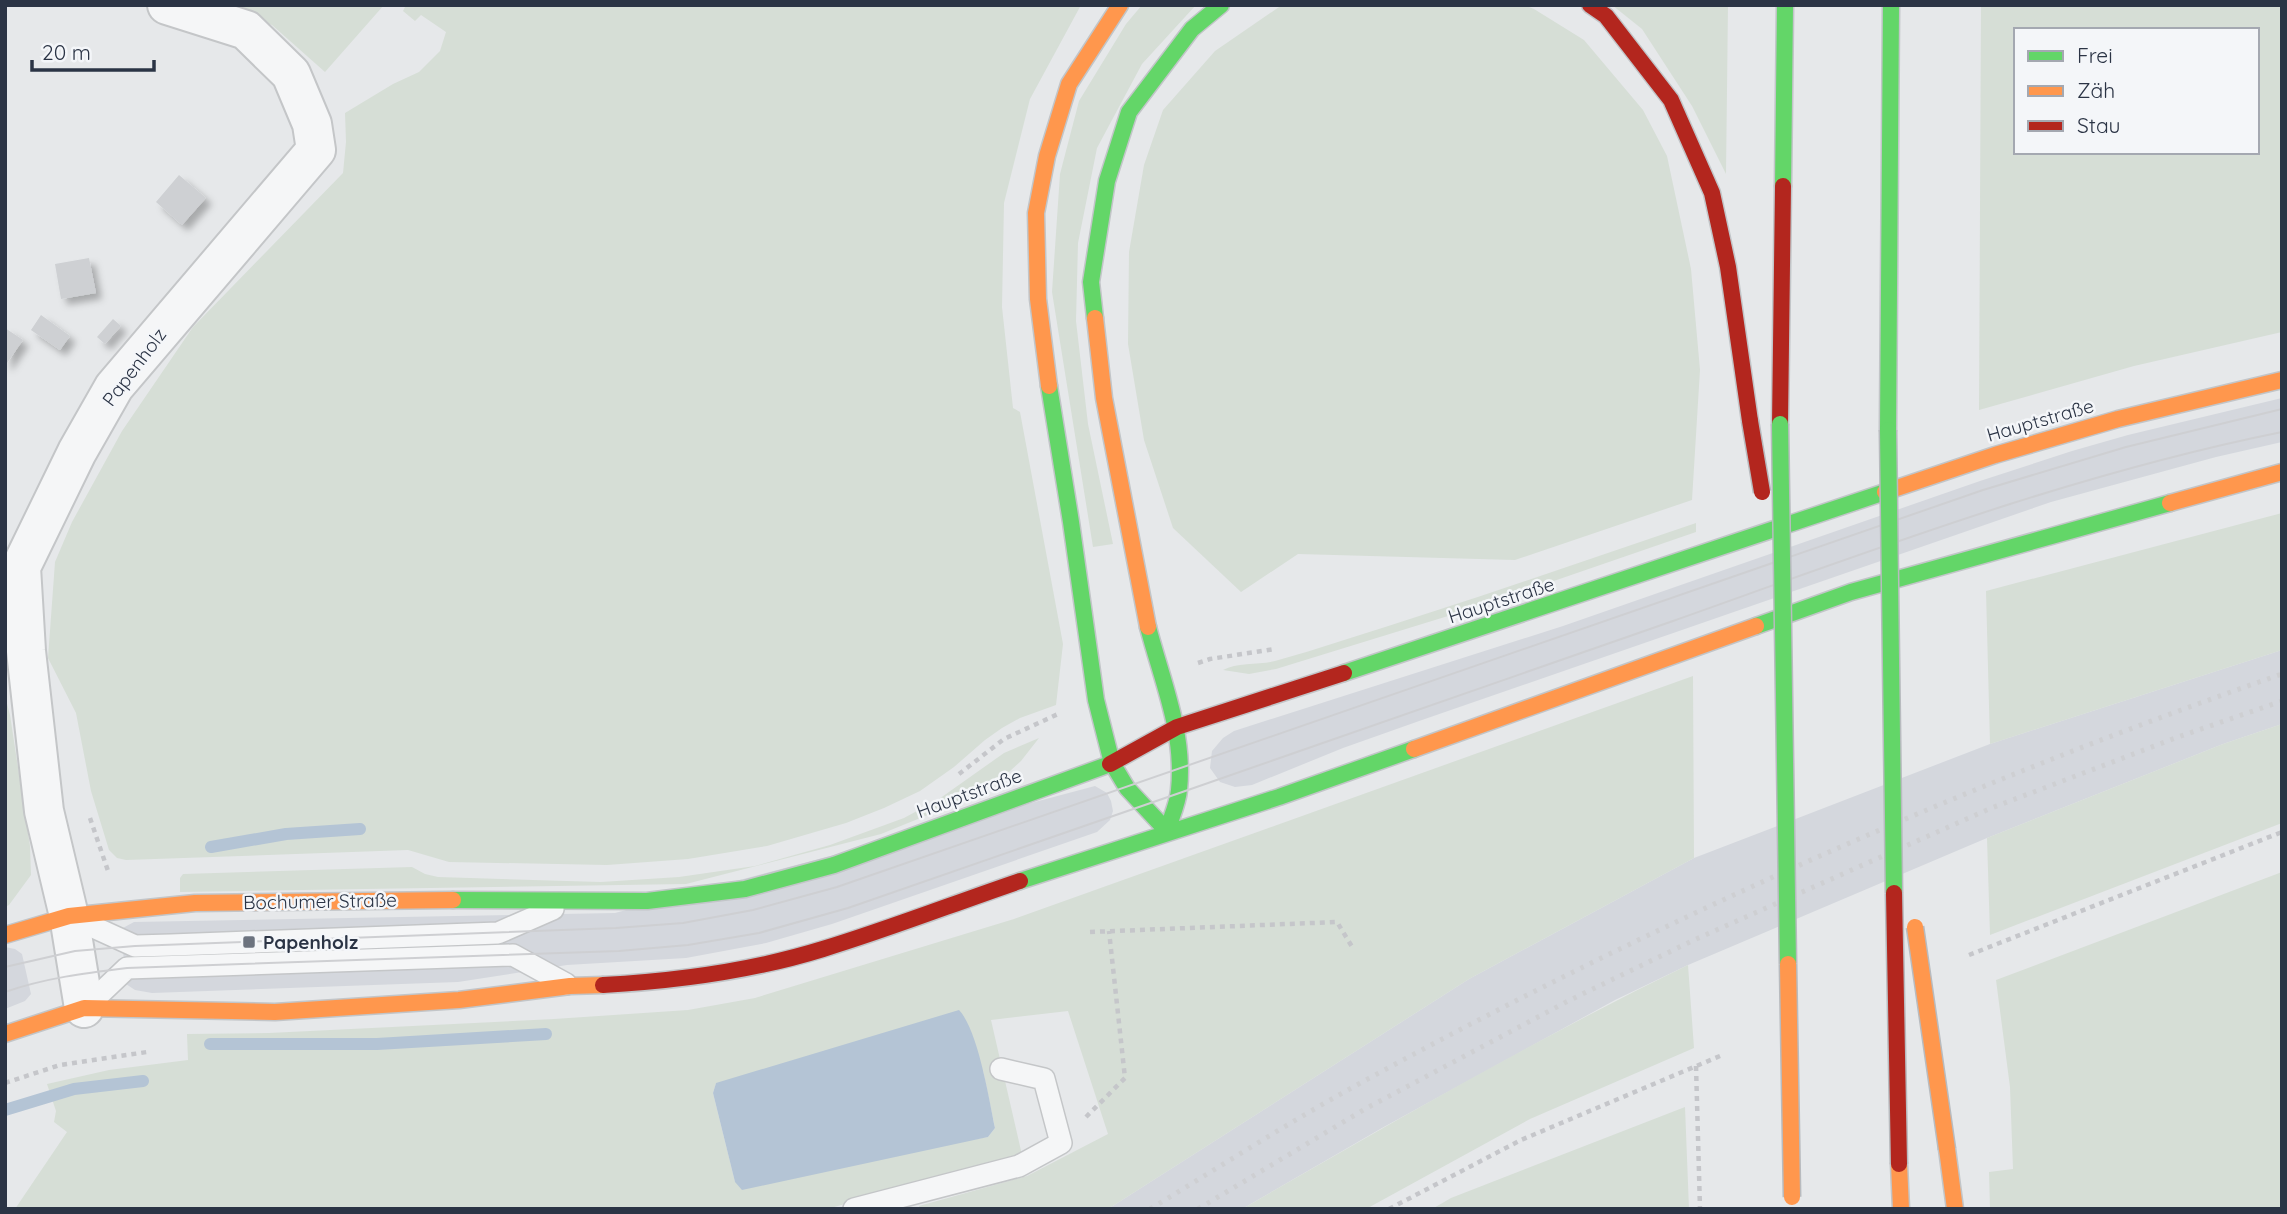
<svg xmlns="http://www.w3.org/2000/svg" width="2287" height="1214" viewBox="0 0 2287 1214" font-family="Quicksand,sans-serif">
  <defs>
    <filter id="shadow"><feDropShadow dx="6" dy="6" stdDeviation="3.5" flood-color="#0004"/></filter>
  </defs>
  <rect width="100%" height="100%" fill="#e6e8ea"/>
  <path fill="#d4d7dd" d="M2282,398V442L2216,457L2051,502L1422,720L1343,748L1252,785L1235,787L1220,782L1210,768L1212,751L1223,738L1234,731L1563,626L1980,481L2072,451L2128,435Z
    M2282,650V724L2223,744L1987,838L1688,965L1615,1000L1382,1128L1242,1209H1108L1469,979L1694,858L1990,744Z
    M1095,786L1107,793L1111,801L1113,811L1110,820L1097,832L832,924L766,943L686,958L567,965L458,982L152,993L135,990L126,984L121,929L134,922L615,913Z
    M5,947L15,949L22,954L31,994L25,1001L5,1009Z"/>
  <path fill="#d6ded6" fill-rule="evenodd" d="M217,5H384L325,72L272,25Z
    M406,5H1081L1030,99L1004,203L1002,307L1013,408L1020,412L1063,644L1056,705L1020,718L1002,728L985,740L954,767L920,791L884,808L846,823L767,846L688,859L607,865L449,862L408,850L126,860L117,858L109,850L91,791L76,713L48,658L55,562L72,522L122,431L193,327L343,173L346,142L345,113L393,84L419,72L440,51L446,32L421,15L415,21L403,11Z
    M1142,5H1196L1142,64L1097,148L1078,243L1076,321L1088,424L1113,544L1093,547L1052,292L1060,174L1079,101L1126,24Z
    M1282,5H1524L1534,9L1584,40L1643,110L1667,156L1691,269L1700,370L1692,500L1515,560L1298,554L1241,592L1173,528L1144,440L1128,344L1129,252L1144,165L1163,110L1215,51Z
    M1612,5H1728L1726,174L1692,106L1642,29Z
    M1981,5H2282V332L2134,366L1979,410ZM2016,30H2257V152H2016Z
    M2282,513V650L1990,744L1986,591Z
    M1696,523V532L1487,604L1276,669L1249,674L1223,670C1237,662 1259,665 1275,661C1297,655 1319,648 1341,641C1461,604 1578,563 1696,523Z
    M1693,676L1694,858L1469,979L1108,1209H920L919,1206L1027,1176L1108,1134L1068,1011L991,1020L1022,1155L827,1209H15L67,1132L54,1122L56,1111L47,1084L109,1070L188,1060L187,1034L269,1033L554,1019L688,1010L755,998L1014,919ZM983,1070L995,1128L988,1137L735,1182L713,1093L716,1083Z
    M5,696L10,715L30,846L31,875L9,905L5,907Z
    M2282,724V823L1990,935L1987,838L2223,744Z
    M1039,738L1021,761L999,781L972,797L881,834L686,884L180,892V878L183,874L412,867L425,874L438,877L601,882L679,877L755,866L830,845L904,818L939,799L1004,753Z
    M2282,872V1209H1990L1989,1172L2013,1169L2010,1087L1996,980Z
    M1688,965L1694,1048L1530,1119L1366,1209H1242C1389,1124 1536,1039 1688,965Z
    M1685,1107L1689,1209H1432L1451,1198Z"/>
  <path fill="#b4c4d5" d="M959,1010C978,1030 989,1099 995,1128L988,1137L742,1190L735,1182L713,1093L716,1083Z"/>
  <g fill="none" stroke-linecap="round" stroke-linejoin="round">
    <path stroke="#b4c4d5" stroke-width="12" d="M211,847L286,834L360,829
      M210,1044H377L546,1034
      M5,1110L74,1089L143,1081"/>
  </g>
  <path fill="#ced0d3" filter="url(#shadow)" d="M179,175L206,198L182,225L156,202Z
    M89,258L96,293L61,299L55,264Z
    M41,315L70,336L60,350L31,330Z
    M113,319L121,326L105,344L97,337Z
    M5,328L23,340L5,366Z"/>
  <g fill="none" stroke-linecap="round" stroke-linejoin="round">
    <g stroke="#c4c6c8" stroke-width="24">
      <path id="lane" d="M78,920L135,946L171,945L498,933L553,909
        M86,1007L127,968L513,955L566,984
        M854,1209L1019,1166L1061,1143L1044,1079L1001,1069"/>
    </g>
    <g stroke="#c4c6c8" stroke-width="42">
      <path id="street" d="M84,1008L69,916L44,811L26,651L21,567L77,452L114,387L316,150L312,124L291,74L246,30L167,5"/>
    </g>
    <g stroke="#c2c5c8" stroke-width="19">
      <path id="fast" d="M1783,186L1785,5
        M1095,318L1091,282L1107,181L1129,112L1192,29L1221,5
        M1049,386L1071,522L1096,700L1112,763L1127,788L1167,831C1171,818 1178,803 1179,790C1185,733 1162,681 1148,627
        M1888,430L1891,5
        M1756,626L1851,592L2170,503
        M1344,673L1885,492
        M1020,881L1279,797L1414,749
        M453,900L647,901L745,889L834,865L1110,764"/>
    </g>
    <g stroke="#c2c5c8" stroke-width="19">
      <path id="slow" d="M1095,318L1104,398L1148,627
        M1049,386L1038,299L1036,213L1047,156L1069,84L1120,5
        M1885,492L1995,455L2118,419L2282,380
        M2170,503L2282,472
        M1414,749L1756,626
        M5,935L69,916L195,903L453,900
        M5,1034L84,1008L275,1012L459,1000L570,986L603,985
        M1947,1149L1955,1209
        M1899,1164L1901,1209"/>
    </g>
    <g stroke="#c2c5c8" stroke-width="19">
      <path id="jam" d="M1590,5L1606,16L1671,100L1712,193L1728,267L1750,421
        M1780,424L1783,186
        M1110,764L1177,727L1344,673
        M603,985C677,981 752,971 823,949C889,929 955,903 1020,881"/>
    </g>
    <path stroke="#c5c6ca" stroke-width="4.5" stroke-dasharray="5 5" stroke-linecap="butt" d="M1198,663L1210,659L1275,649
      M959,774L1004,739L1058,714
      M90,818L108,871
      M1090,932L1337,922L1354,950
      M1969,955L2282,832
      M1696,1066L1700,1209
      M5,1083L60,1065L147,1052
      M1086,1117L1125,1078L1109,931
      M1389,1209L1521,1140L1720,1056"/>
    <use href="#lane" stroke="#f5f6f7" stroke-width="21"/>
    <use href="#street" stroke="#f5f6f7" stroke-width="38"/>
    <use href="#fast" stroke="#63d668" stroke-width="16"/>
    <use href="#slow" stroke="#ff974d" stroke-width="16"/>
    <use href="#jam" stroke="#b3261e" stroke-width="16"/>
    <path stroke="#cecfd2" stroke-width="2" d="M5,967L75,951L135,946L616,928L683,923L753,910L837,887L1983,490L2126,447L2282,409
      M5,992C45,978 86,973 127,968L619,951L688,945L759,933L848,908C1123,812 1398,718 1673,621C1873,550 2073,474 2282,432"/>
    <path stroke="#cecfd2" stroke-width="5" stroke-dasharray="3.5 7" stroke-linecap="butt" d="M1150,1209C1218,1168 1286,1124 1355,1086C1652,923 1962,785 2282,674
      M1198,1209L1365,1109L1568,1001L1694,940L1989,809L2178,737L2282,701"/>
    <g stroke="#b8bbbf" stroke-width="19" stroke-linecap="butt">
      <path id="fast-bridge" d="M1780,424L1788,964
        M1888,430L1894,893"/>
    </g>
    <g stroke="#b8bbbf" stroke-width="19" stroke-linecap="butt">
      <path id="slow-bridge" d="M1915,927L1947,1149
        M1788,964L1792,1197"/>
    </g>
    <g stroke="#b8bbbf" stroke-width="19" stroke-linecap="butt">
      <path id="jam-bridge" d="M1750,421L1762,492
        M1894,893L1899,1164"/>
    </g>
    <use href="#fast-bridge" stroke="#63d668" stroke-width="16"/>
    <use href="#slow-bridge" stroke="#ff974d" stroke-width="16"/>
    <use href="#jam-bridge" stroke="#b3261e" stroke-width="16"/>
  </g>
  <rect fill="#6c737f" stroke="#f4f6f9" stroke-width="2.5" x="242" y="935" width="14" height="14" rx="3.5"/>
  <g text-anchor="middle" stroke-width="5" stroke-linejoin="round" paint-order="stroke">
    <g font-size="19" fill="#2b3445" stroke="#f4f6f9">
      <text transform="translate(134 367) rotate(-53)" y="7">Papenholz</text>
      <text transform="translate(2040 420) rotate(-16)" y="7">Hauptstraße</text>
      <text transform="translate(1501 600) rotate(-18)" y="7">Hauptstraße</text>
      <text transform="translate(969 793) rotate(-20)" y="7">Hauptstraße</text>
      <text transform="translate(320 901) rotate(-1)" y="7">Bochumer Straße</text>
    </g>
    <g font-size="19" font-weight="bold" fill="#2b3445" stroke="#f4f6f9" text-anchor="start">
      <text x="263" y="949">Papenholz</text>
    </g>
  </g>
  <rect width="2287" height="1214" fill="none" stroke="#2b3445" stroke-width="14"/>
  <rect x="2014" y="28" width="245" height="126" fill="#f4f6f9" stroke="#a4a8b1" stroke-width="2"/>
  <rect x="2028" y="51" width="35" height="10" fill="#63d668" stroke="#a4a8b1" stroke-width="2"/>
  <text x="2077" y="63" font-size="21" fill="#2b3445">Frei</text>
  <rect x="2028" y="86" width="35" height="10" fill="#ff974d" stroke="#a4a8b1" stroke-width="2"/>
  <text x="2077" y="98" font-size="21" fill="#2b3445">Zäh</text>
  <rect x="2028" y="121" width="35" height="10" fill="#b3261e" stroke="#a4a8b1" stroke-width="2"/>
  <text x="2077" y="133" font-size="21" fill="#2b3445">Stau</text>
  <path d="M32 60v10h122v-10" fill="none" stroke="#2b3445" stroke-width="3.5"/>
  <text x="42" y="60" font-size="21" fill="#2b3445" stroke="#f4f6f9" stroke-width="5" paint-order="stroke">20 m</text>
</svg>
